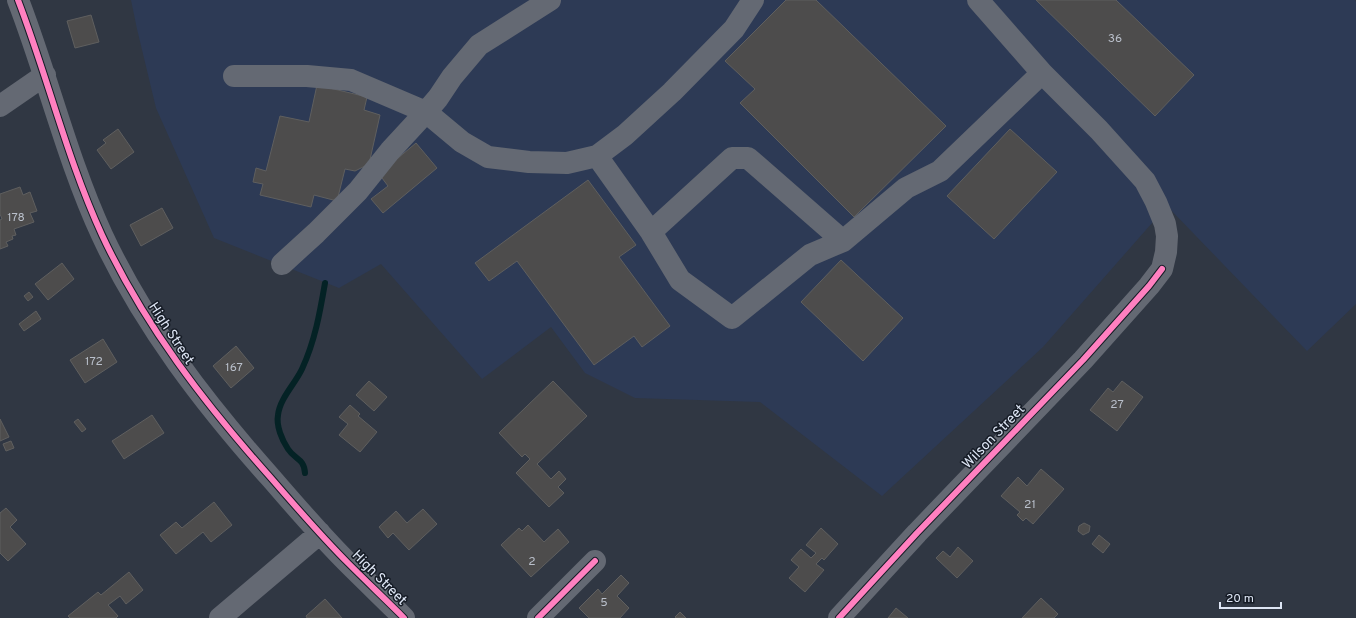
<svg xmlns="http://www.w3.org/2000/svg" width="1356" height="618" viewBox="0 0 1356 618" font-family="Overpass,sans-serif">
  <rect width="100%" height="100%" fill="#303743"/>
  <path fill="#2d3a55" d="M131,0H1355L1356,2V304L1307,351L1167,206L1043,347L882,496L760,402L635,398L585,373L551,327L482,379L381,264L339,288L214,238L156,108L137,29Z"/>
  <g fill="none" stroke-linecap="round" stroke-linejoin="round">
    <path stroke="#042225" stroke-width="6" d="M305,473C304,458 295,460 288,449C282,440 276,426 278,415C280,398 295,384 302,369C315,341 320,312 325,283"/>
  </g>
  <path fill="#4d4c4c" stroke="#5f5f5f" d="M786,0H816L946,126L854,217L740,103L755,89L725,61Z
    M1036,0H1116L1194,75L1155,116Z
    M91,15L99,42L75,48L67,21Z
    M317,85L367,97L364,110L380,115L369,164L355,171L345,169L337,201L314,195L311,207L260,195L263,184L253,182L256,168L266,171L280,116L309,122Z
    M118,129L134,152L111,169L97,150L106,143L103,140Z
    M1010,129L1057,172L994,239L947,196Z
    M416,143L437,168L383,213L371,199L388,186L379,174Z
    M588,180L636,245L619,257L670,326L642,347L634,336L594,365L517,261L489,281L475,263Z
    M20,187L23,195L30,192L37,211L30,213L34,222L14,229L16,235L12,236L13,239L6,242L8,246L0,249V220L2,219L0,214V194Z
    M162,208L173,228L141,246L130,225Z
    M841,260L903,318L863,361L801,302Z
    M62,263L74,279L48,300L35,284Z
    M29,292L33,297L28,301L24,296Z
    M36,311L41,319L24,331L19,324Z
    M103,339L117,362L85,383L70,360Z
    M236,346L254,368L231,388L213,366Z
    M369,381L387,397L374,411L356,395Z
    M553,381L587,416L537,464L551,479L559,471L566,479L558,487L564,493L549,507L516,473L530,459L525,454L522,457L499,433Z
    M1122,381L1143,397L1117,431L1090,410L1108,388L1113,392Z
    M350,405L360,414L358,416L377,432L360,452L339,435L348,424L339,417Z
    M152,415L164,433L124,459L112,441Z
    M0,419L9,437L0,441Z
    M78,419L86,429L82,432L74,422Z
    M11,441L14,448L6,451L3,444Z
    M1041,469L1064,489L1033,524L1026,518L1023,521L1017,515L1020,512L1001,496L1018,477L1027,486Z
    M214,502L232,525L211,542L203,532L176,554L160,535L176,522L182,528Z
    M6,508L17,520L10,527L26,544L8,561L0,553V513Z
    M423,509L437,524L409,550L393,533L388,538L379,527L396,511L407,523Z
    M1084,523L1090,526L1089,532L1083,535L1078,531L1079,526Z
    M528,525L544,542L558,529L569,542L531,577L501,545L519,528L522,531Z
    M821,528L838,544L824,560L822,558L816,564L824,570L805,592L789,578L799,567L791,560L801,549L811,558L816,553L806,545Z
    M1099,535L1110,544L1103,553L1092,544Z
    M958,547L973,561L957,578L936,558L943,551L950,557Z
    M129,572L143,590L126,604L120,596L108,605L118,616L116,618H70L68,616L98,592L101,595Z
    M621,575L629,583L617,596L629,608L620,618H589L579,608L598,589L602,594Z
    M1041,598L1058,614L1054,618H1022Z
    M325,599L342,618H307L306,616Z
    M896,608L908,618H888Z
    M680,612L686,618H676L675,617Z"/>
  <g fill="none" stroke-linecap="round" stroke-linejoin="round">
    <path stroke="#646973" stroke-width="22" d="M18,0C48,78 67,159 102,235C144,325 205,404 271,478C296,507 321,536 348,563C367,582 386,600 404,618
      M550,0L479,45L452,77L438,98L426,112L462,142L488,157L529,162L567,163L597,156L651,232L680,280L732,318L810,255L843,241L906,188L940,171L1042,73
      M234,76H307L351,80L426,112L390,151L358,191L316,233L282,264
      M0,106L45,75
      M597,156L625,135L672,92L734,29L753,0
      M651,232L732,158H748L843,241
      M220,618L320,533
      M538,618L595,561
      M839,618L917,533L1083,360L1149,286L1162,269L1166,252L1167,236L1165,224L1156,202L1145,181L1099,130L1042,73L978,0"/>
    <g stroke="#161c26" stroke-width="8">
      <path id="cycleway" d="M18,0C48,78 67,159 102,235C144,325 205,404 271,478C296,507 321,536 348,563C367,582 386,600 404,618
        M538,618L595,561
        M839,618L917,533L1083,360L1149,286L1162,269"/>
    </g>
    <use href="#cycleway" stroke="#ff80c0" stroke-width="6"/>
  </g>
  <g text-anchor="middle" stroke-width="3" stroke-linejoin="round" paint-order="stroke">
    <g font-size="12" fill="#b9bfca">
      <text x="1115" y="42">36</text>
      <text x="16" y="221">178</text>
      <text x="94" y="365">172</text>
      <text x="234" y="371">167</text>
      <text x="1117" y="408">27</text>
      <text x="1030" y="508">21</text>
      <text x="532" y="565">2</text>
      <text x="604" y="606">5</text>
    </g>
    <g font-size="14" fill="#dde5f4" stroke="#161c26">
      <text transform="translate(172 333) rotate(57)" y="5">High Street</text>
      <text transform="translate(993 436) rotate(-46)" y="5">Wilson Street</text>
      <text transform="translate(380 577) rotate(45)" y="5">High Street</text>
    </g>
  </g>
  <path d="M1220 602v6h61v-6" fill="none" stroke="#dde5f4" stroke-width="2"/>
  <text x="1226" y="602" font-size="12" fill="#dde5f4" stroke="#161c26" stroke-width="3" paint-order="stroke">20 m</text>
</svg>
